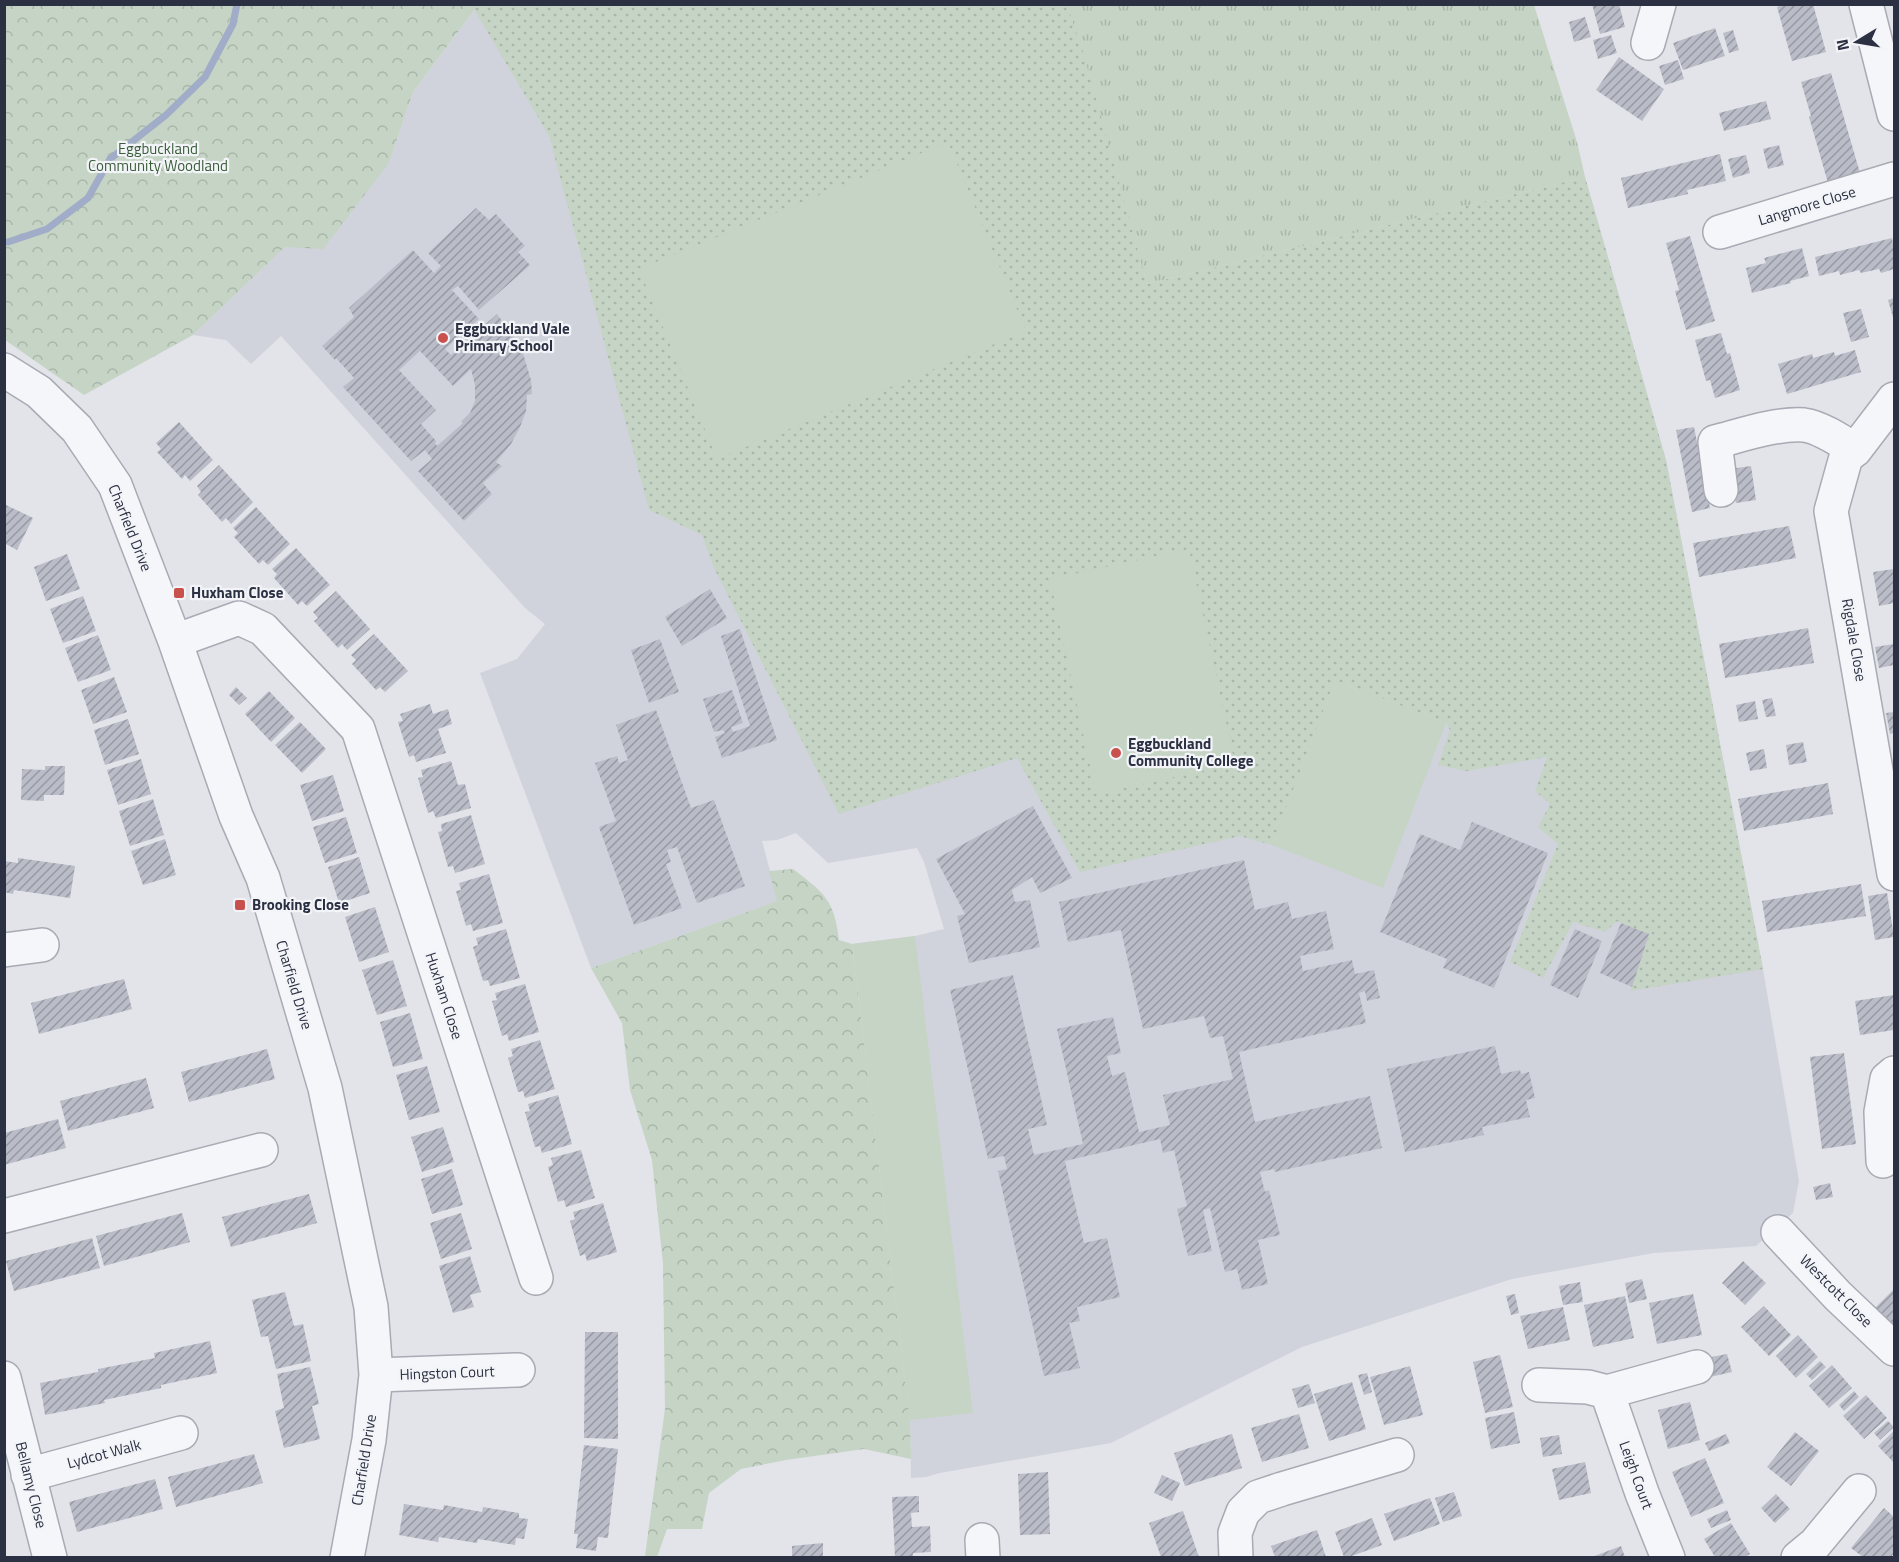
<svg xmlns="http://www.w3.org/2000/svg" width="1899" height="1562" viewBox="0 0 1899 1562" font-family="'Titillium Web',sans-serif">
  <defs>
    <pattern id="grass-tufts" width="24" height="20" patternUnits="userSpaceOnUse" patternTransform="scale(1.5)"><rect width="24" height="20" fill="#c5d4c4"/><path d="M3 7l-1-3M5 7V3M7 7l1-3M15 17l-1-3M17 17v-4M19 17l1-3" fill="none" stroke="#a9b6aa"/></pattern>
    <pattern id="forest-crowns" width="20" height="18" patternUnits="userSpaceOnUse" patternTransform="scale(1.5)"><rect width="20" height="18" fill="#c5d4c4"/><path d="M2 6a3 3 0 1 1 6 0M12 15a3 3 0 1 1 6 0" fill="none" stroke="#a9b6aa"/></pattern>
    <pattern id="park-dots" width="8" height="8" patternUnits="userSpaceOnUse" patternTransform="scale(1.5)"><rect width="8" height="8" fill="#c5d4c4"/><path d="M2 2h.1M6 6h.1" fill="none" stroke="#a9b6aa" stroke-width="1.8" stroke-linecap="round"/></pattern>
    <pattern id="building-hatch" width="6" height="6" patternUnits="userSpaceOnUse" patternTransform="scale(1.5)"><rect width="6" height="6" fill="#babdc7"/><path d="M-1 1l2-2M0 6l6-6M5 7l2-2" fill="none" stroke="#979aa3"/></pattern>
  </defs>
  <rect width="100%" height="100%" fill="#e3e4ea"/>
  <path fill="#d1d3dc" d="M478,5L1147,284L1585,177L1666,460L1763,969L1799,1181L1793,1213L1756,1246L1654,1253L1512,1279L1302,1347L1111,1443L940,1473L926,1477L911,1478L910,1420L852,944L915,936L944,929L924,862L917,848L828,863L796,833L777,840L762,841L778,901L591,968L480,673L517,659L545,624L525,608L281,336L251,364L226,340L193,335L285,247L389,163L413,92Z"/>
  <path fill="url(#grass-tufts)" d="M1061,5H1534L1577,142L1585,177L1147,284Z"/>
  <path fill="url(#forest-crowns)" d="M4,5H478L413,92L389,163L323,249L285,247L193,335L84,395L5,340Z
    M793,869C824,893 834,899 839,940L852,944L910,1420L911,1459L864,1449L786,1460L741,1469L709,1493L702,1529H667L657,1557L645,1556L665,1409L663,1264L652,1160L630,1090L622,1023L591,968L777,901L769,871Z"/>
  <path fill="url(#park-dots)" d="M478,4L1067,5L1084,55L1147,284L1585,177L1666,460L1763,969L1630,991L1649,935L1617,921L1605,932L1573,922L1543,978L1510,962L1558,844L1538,827L1550,804L1535,791L1547,757L1466,771L1438,765L1450,730L1446,723L1335,680L1272,845L1240,836L1080,872L1017,758L839,814L714,568L702,535L649,510L549,136L474,9Z"/>
  <path fill="#c5d4c4" d="M948,142L1026,331L717,459L639,269Z
    M1189,549L1235,764L1096,794L1050,579Z
    M1335,680L1446,723L1383,888L1272,845Z
    M915,936L973,1413L910,1420L852,944Z"/>
  <g fill="none" stroke-linecap="round" stroke-linejoin="round">
    <path stroke="#a0acc8" stroke-width="7" d="M8,242L47,229L88,198L110,159L166,115L205,77L233,24L237,4"/>
  </g>
  <path fill="url(#building-hatch)" fill-rule="evenodd" d="M1592,4H1619L1625,27L1600,34Z
    M1786,4H1813L1826,52L1792,61L1777,7Z
    M1585,17L1591,37L1574,42L1569,22Z
    M1715,28L1725,56L1683,70L1673,43Z
    M1733,30L1739,50L1729,53L1723,33Z
    M1611,35L1617,53L1598,59L1593,40Z
    M1619,57L1664,89L1642,121L1596,90Z
    M1678,60L1684,79L1665,85L1659,66Z
    M1831,73L1860,173L1828,183L1809,117L1811,116L1801,82Z
    M1766,101L1771,119L1724,131L1719,113Z
    M1779,145L1784,165L1768,169L1763,149Z
    M1720,154L1726,181L1687,190L1688,194L1628,208L1621,178Z
    M1746,155L1750,173L1733,178L1728,159Z
    M476,208L489,220L496,214L525,246L518,252L530,265L479,310L458,286L452,290L479,319L445,349L451,355L497,314L521,347L531,380L532,394L527,395L526,411L520,427L511,444L496,462L502,466L483,483L492,494L464,521L418,471L432,459L425,450L411,461L343,387L354,378L336,358L335,360L322,346L354,317L349,308L413,250L434,273L441,266L428,253ZM420,351L453,386L471,369L475,385V401L470,413L461,422L463,423L437,446L435,443L436,441L421,424L436,410L399,370Z
    M1690,236L1715,321L1686,330L1675,291L1679,290L1666,243Z
    M1892,238L1894,249V269L1881,273L1879,269L1861,273L1859,270L1840,275L1839,271L1819,276L1815,257Z
    M1802,248L1809,276L1790,281L1791,283L1752,293L1746,268L1766,263L1764,258Z
    M1894,298V321L1888,300Z
    M1861,309L1869,337L1851,342L1843,313Z
    M1721,333L1727,354L1730,353L1740,390L1715,398L1710,380L1706,381L1695,340Z
    M1855,350L1861,372L1787,394L1778,364L1812,354L1813,358L1834,352L1835,356Z
    M179,422L213,460L190,481L185,475L182,479L157,452L161,449L156,443Z
    M1694,427L1710,508L1692,512L1676,430Z
    M219,465L253,502L231,524L226,518L222,522L198,495L201,492L197,486Z
    M1751,466L1756,500L1736,503L1730,469Z
    M4,504L33,518L17,550L4,543Z
    M256,507L290,544L268,565L263,560L259,564L234,537L238,533L233,528Z
    M1789,526L1796,558L1699,577L1693,543Z
    M296,548L330,585L307,606L302,601L298,605L274,578L277,574L272,569Z
    M67,554L80,589L46,601L34,567Z
    M1894,569V603L1879,606L1873,572Z
    M710,589L727,618L682,646L665,617Z
    M336,591L370,629L347,650L342,644L338,648L314,621L318,618L313,612Z
    M83,596L96,631L63,643L50,609Z
    M1808,628L1814,663L1725,678L1719,644Z
    M740,629L777,740L722,758L715,737L725,733L723,730L714,732L703,699L732,690L743,723L731,727L733,732L750,726L721,636Z
    M374,634L408,671L385,692L380,687L376,690L352,664L356,660L351,655Z
    M98,635L111,670L78,682L65,648Z
    M660,639L679,692L649,703L631,650Z
    M1894,644V665L1879,668L1875,647Z
    M114,677L127,712L93,724L81,690Z
    M236,687L247,698L239,705L229,695Z
    M269,691L295,718L271,742L245,714Z
    M1772,698L1776,716L1766,717L1762,700Z
    M1755,701L1758,719L1739,722L1736,705Z
    M430,704L433,714L448,709L452,724L438,729L446,753L416,762L414,755L409,757L398,722L403,721L400,714Z
    M656,710L691,808L714,800L745,886L697,903L677,847L667,850L671,862L666,864L682,908L634,925L599,827L616,821L595,763L617,756L619,763L628,760L616,725Z
    M1894,712V733L1890,734L1886,713Z
    M128,719L139,754L105,765L94,730Z
    M300,722L326,749L302,773L275,745Z
    M1803,742L1807,762L1789,765L1786,745Z
    M1764,749L1767,768L1750,771L1746,753Z
    M141,759L151,794L118,805L107,770Z
    M451,761L458,785L465,784L471,808L436,818L433,811L428,813L418,778L423,777L421,770Z
    M45,766H65L64,795H44V801L21,800L22,769L45,770Z
    M333,775L344,811L312,821L300,785Z
    M1828,783L1833,814L1744,831L1738,799Z
    M153,799L164,835L130,846L119,811Z
    M1033,806L1072,878L1040,893L1032,877L1012,890L1015,902L1030,900L1040,947L969,963L957,916L965,914L936,859Z
    M471,815L485,864L455,873L453,866L448,867L438,832L442,831L441,824Z
    M346,817L357,853L325,863L313,827Z
    M1472,822L1548,853L1494,988L1443,968L1447,959L1380,932L1420,834L1460,850Z
    M165,839L176,875L143,885L131,851Z
    M359,857L370,893L339,903L328,867Z
    M18,858L75,866L70,898L14,890L13,894L4,892V861L18,863Z
    M1244,860L1255,910L1288,902L1292,919L1326,911L1334,949L1300,956L1303,971L1352,960L1355,974L1374,970L1380,998L1367,1001L1365,991L1359,993L1366,1023L1239,1052L1255,1122L1370,1096L1382,1148L1275,1172L1274,1169L1260,1172L1265,1192L1269,1190L1280,1235L1258,1240L1268,1284L1242,1290L1237,1269L1225,1272L1210,1208L1203,1210L1212,1251L1188,1256L1177,1209L1187,1206L1174,1150L1163,1153L1160,1139L1065,1161L1084,1243L1107,1238L1120,1297L1077,1307L1080,1321L1069,1323L1080,1368L1044,1376L998,1171L1007,1169L1004,1156L988,1159L950,990L1013,975L1047,1125L1028,1129L1034,1155L1083,1144L1057,1029L1113,1017L1121,1053L1107,1056L1112,1076L1125,1072L1139,1132L1170,1125L1163,1095L1233,1079L1223,1036L1210,1038L1204,1016L1143,1029L1121,930L1068,942L1059,902Z
    M489,874L503,923L473,931L471,924L466,926L456,891L461,890L459,883Z
    M1861,884L1866,916L1767,932L1762,901Z
    M1887,893L1894,937L1875,940L1868,896Z
    M375,907L389,952L359,962L345,917Z
    M1621,923L1649,934L1632,987L1600,973Z
    M506,929L520,978L490,986L488,980L483,981L473,947L478,945L476,938Z
    M1575,929L1602,941L1578,998L1550,985Z
    M393,960L407,1006L377,1015L362,970Z
    M124,979L132,1009L39,1034L31,1003Z
    M525,984L539,1032L509,1041L507,1034L502,1036L492,1001L497,1000L495,993Z
    M1894,995V1030L1860,1035L1855,1001Z
    M410,1013L423,1059L393,1067L380,1022Z
    M540,1040L555,1089L525,1098L523,1091L518,1092L508,1058L513,1056L511,1049Z
    M1495,1046L1501,1074L1520,1070L1521,1074L1529,1072L1535,1098L1526,1100L1530,1117L1482,1127L1484,1135L1405,1152L1387,1069Z
    M267,1049L275,1079L189,1102L181,1072Z
    M1844,1053L1856,1144L1822,1149L1810,1057Z
    M427,1066L440,1112L409,1120L396,1075Z
    M146,1078L154,1108L68,1131L60,1101Z
    M558,1095L572,1144L542,1153L540,1146L535,1147L525,1112L530,1111L528,1104Z
    M58,1119L66,1148L4,1165V1133Z
    M443,1127L454,1162L422,1172L411,1137Z
    M581,1150L595,1198L566,1207L564,1200L558,1202L548,1167L553,1165L551,1158Z
    M452,1169L463,1205L432,1214L421,1179Z
    M1830,1183L1833,1197L1816,1200L1813,1187Z
    M309,1194L317,1223L231,1247L222,1217Z
    M603,1203L617,1252L587,1261L585,1254L580,1256L570,1221L575,1219L573,1212Z
    M182,1213L190,1242L104,1266L96,1236Z
    M461,1213L472,1249L441,1259L430,1223Z
    M92,1238L100,1268L14,1291L6,1261Z
    M470,1256L481,1292L470,1295L474,1307L453,1313L439,1266Z
    M1743,1261L1766,1283L1745,1305L1722,1283Z
    M1642,1279L1647,1299L1629,1303L1625,1283Z
    M1580,1282L1583,1302L1563,1305L1559,1286Z
    M1894,1289V1327L1875,1308Z
    M285,1292L294,1326L303,1324L311,1361L276,1369L268,1336L261,1337L252,1300Z
    M1515,1294L1519,1313L1511,1315L1506,1296Z
    M1693,1294L1702,1335L1657,1344L1649,1303Z
    M1625,1296L1634,1338L1593,1347L1584,1305Z
    M1764,1306L1791,1335L1769,1356L1741,1327Z
    M1563,1307L1570,1340L1528,1349L1520,1316Z
    M585,1332H618V1439L584,1438Z
    M1798,1335L1818,1357L1796,1378L1776,1356Z
    M210,1341L217,1373L161,1385V1388L104,1400L105,1403L45,1415L40,1383L98,1372V1369L155,1358L154,1353Z
    M1727,1354L1732,1372L1710,1377L1706,1358Z
    M1500,1355L1513,1407L1485,1413L1473,1362Z
    M1820,1361L1826,1367L1812,1380L1806,1374Z
    M1832,1365L1852,1388L1829,1408L1809,1386Z
    M1410,1366L1423,1415L1384,1425L1370,1377Z
    M310,1367L319,1404L312,1406L320,1439L284,1448L275,1411L284,1408L277,1374Z
    M1367,1373L1372,1392L1364,1395L1358,1375Z
    M1352,1382L1366,1429L1329,1441L1314,1394Z
    M1309,1384L1315,1403L1298,1408L1292,1389Z
    M1854,1391L1859,1397L1844,1411L1839,1405Z
    M1866,1395L1887,1418L1864,1439L1843,1416Z
    M1690,1402L1700,1440L1668,1449L1658,1410Z
    M1514,1412L1520,1443L1491,1449L1485,1418Z
    M1299,1414L1309,1448L1262,1462L1251,1428Z
    M1888,1421L1894,1427L1880,1440L1874,1433Z
    M1894,1431V1463L1878,1446Z
    M1795,1432L1819,1451L1791,1486L1767,1467Z
    M1232,1434L1242,1468L1185,1486L1174,1453Z
    M1726,1434L1730,1443L1709,1451L1705,1443Z
    M1559,1435L1562,1454L1543,1457L1540,1438Z
    M584,1445L618,1449L608,1538L598,1537L596,1551L576,1548L578,1534H574Z
    M254,1454L263,1483L176,1507L168,1477Z
    M1705,1458L1724,1503L1691,1517L1672,1472Z
    M1585,1462L1591,1493L1559,1500L1552,1469Z
    M1048,1472L1050,1534L1020,1535L1018,1474Z
    M1162,1475L1180,1483L1172,1501L1154,1493Z
    M155,1479L163,1509L77,1532L69,1502Z
    M1454,1492L1462,1516L1443,1522L1435,1498Z
    M1776,1494L1790,1509L1775,1523L1761,1508Z
    M919,1496V1512L911,1513L912,1527L930,1526L931,1552L913,1553V1557H895L892,1497Z
    M1430,1498L1440,1524L1394,1541L1384,1514Z
    M404,1504L443,1510L444,1505L482,1512L483,1507L519,1513V1518L528,1519L524,1539L516,1538L515,1545L478,1539L477,1543L439,1537L438,1542L399,1535Z
    M1884,1508L1894,1517V1553L1891,1557H1863L1851,1548Z
    M1727,1510L1731,1520L1711,1528L1707,1519Z
    M1183,1511L1199,1557H1161L1149,1523Z
    M1372,1518L1382,1545L1349,1557H1344L1335,1532Z
    M1731,1523L1750,1554L1744,1557H1715L1704,1539Z
    M1317,1530L1326,1557H1275L1271,1546Z
    M823,1543V1557H792V1546Z
    M1621,1546L1625,1557H1592Z"/>
  <g fill="none" stroke-linecap="round" stroke-linejoin="round">
    <g stroke="#a8aab4" stroke-width="36">
      <path id="minor" d="M1866,4L1894,114
        M1648,43L1659,4
        M1720,232L1894,179
        M4,370L39,392L77,429L115,485L175,641L236,816L263,878L325,1088L371,1307L376,1375L369,1440L347,1558
        M1894,399L1855,450L1846,457L1831,511L1894,874
        M1721,490L1715,442C1742,435 1777,423 1804,425C1820,427 1841,441 1855,450
        M175,641L239,618L263,629L358,729L536,1278
        M4,950L42,945
        M1883,1161L1881,1112L1887,1079L1894,1073
        M4,1216L261,1150
        M1778,1232L1838,1296L1894,1349
        M376,1375L518,1370
        M4,1378L50,1558
        M1539,1385L1588,1387L1607,1392L1697,1367
        M1607,1392L1642,1493L1668,1558
        M28,1475L181,1433
        M982,1540L983,1558
        M1236,1558L1235,1533L1243,1512L1258,1497L1282,1489L1397,1455
        M1798,1558L1815,1544L1859,1491"/>
    </g>
    <use href="#minor" stroke="#f5f6f9" stroke-width="33"/>
  </g>
  <g fill="#c8514e" stroke="#f2f4f8" stroke-width="2">
    <circle cx="443" cy="338" r="6"/>
    <rect x="173" y="587" width="12" height="12" rx="3"/>
    <circle cx="1116" cy="753" r="6"/>
    <rect x="234" y="899" width="12" height="12" rx="3"/>
  </g>
  <g text-anchor="middle" stroke-width="4.5" stroke-linejoin="round" paint-order="stroke">
    <g font-size="15" fill="#3a5d39" stroke="#f2f4f8">
      <text x="158" y="154">Eggbuckland<tspan x="158" dy="17">Community Woodland</tspan></text>
    </g>
    <g font-size="15" fill="#2b3042" stroke="#f2f4f8">
      <text transform="translate(1807 206) rotate(-17)" y="5">Langmore Close</text>
      <text transform="translate(130 528) rotate(68)" y="5">Charfield Drive</text>
      <text transform="translate(1854 640) rotate(80)" y="5">Rigdale Close</text>
      <text transform="translate(294 985) rotate(73)" y="5">Charfield Drive</text>
      <text transform="translate(444 996) rotate(72)" y="5">Huxham Close</text>
      <text transform="translate(1836 1291) rotate(45)" y="5">Westcott Close</text>
      <text transform="translate(447 1373) rotate(-2)" y="5">Hingston Court</text>
      <text transform="translate(104 1454) rotate(-15)" y="5">Lydcot Walk</text>
      <text transform="translate(364 1460) rotate(-81)" y="5">Charfield Drive</text>
      <text transform="translate(1636 1475) rotate(70)" y="5">Leigh Court</text>
      <text transform="translate(31 1485) rotate(76)" y="5">Bellamy Close</text>
    </g>
    <g font-size="15" font-weight="bold" fill="#2b3042" stroke="#f2f4f8" text-anchor="start">
      <text x="455" y="334">Eggbuckland Vale<tspan x="455" dy="17">Primary School</tspan></text>
      <text x="191" y="598">Huxham Close</text>
      <text x="1128" y="749">Eggbuckland<tspan x="1128" dy="17">Community College</tspan></text>
      <text x="252" y="910">Brooking Close</text>
    </g>
  </g>
  <rect width="1899" height="1562" fill="none" stroke="#2b3042" stroke-width="12"/>
  <g transform="translate(1857 42) rotate(259)" stroke="#f2f4f8" stroke-width="4.5" paint-order="stroke">
  <path d="M0-4.5L10 22L0 15L-10 22Z" fill="#2b3042"/>
  <text y="-9" font-size="16" font-weight="bold" text-anchor="middle" fill="#2b3042">N</text>
  </g>
</svg>
